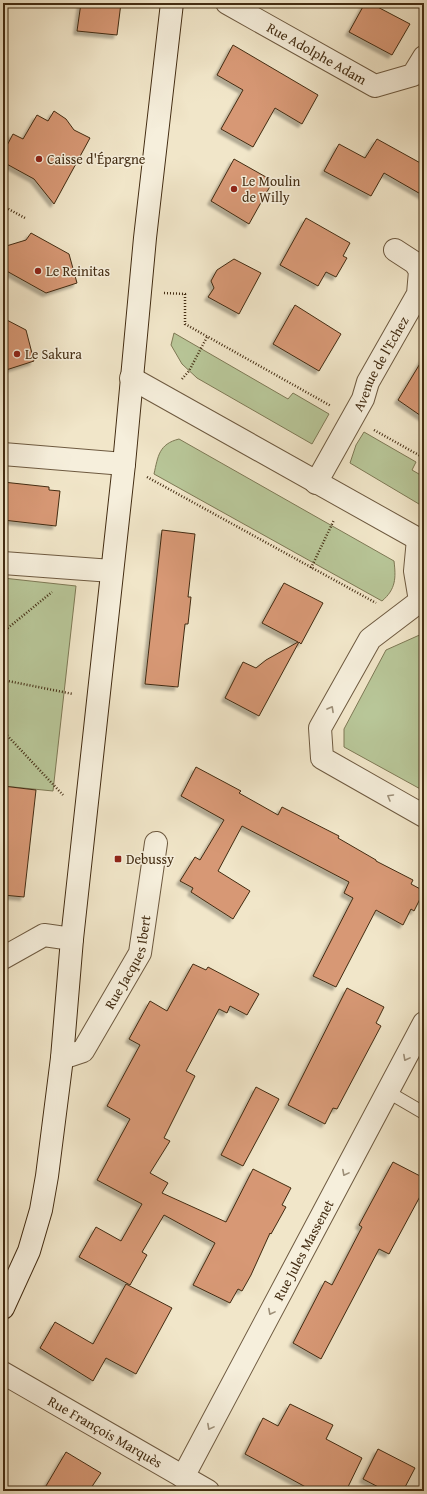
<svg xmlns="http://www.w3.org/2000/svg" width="427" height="1494" viewBox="0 0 427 1494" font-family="'Gentium Book Plus',serif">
  <defs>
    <filter id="shadow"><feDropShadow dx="-3.5" dy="3.5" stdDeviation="1" flood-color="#0004"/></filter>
  </defs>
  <rect width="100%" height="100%" fill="#f1e6c9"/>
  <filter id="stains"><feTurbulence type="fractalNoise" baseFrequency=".005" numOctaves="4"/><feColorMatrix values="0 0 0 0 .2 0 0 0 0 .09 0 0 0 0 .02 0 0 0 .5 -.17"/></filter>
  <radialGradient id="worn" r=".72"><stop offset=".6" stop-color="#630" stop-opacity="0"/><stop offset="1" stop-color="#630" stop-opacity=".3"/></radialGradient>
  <path fill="#b8c698" stroke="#7e7955" d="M174,333L288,399L293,393L329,414L312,444L197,378L182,364L171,345Z
    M364,432L416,462L412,470L424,477V507L350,463L356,445Z
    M179,439L394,561C396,578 396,589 382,601L154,474C158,456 159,444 179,439Z
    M3,578L76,586L53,791L3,786Z
    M424,633V791L344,747V729L386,650Z
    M3,895H7V926L3,929Z"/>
  <path fill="#d79874" stroke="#432c12" filter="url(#shadow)" d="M81,3H121L117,35L77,31Z
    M365,3H370L410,24L392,55L349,32Z
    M233,45L318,95L302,124L275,108L253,147L221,129L243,90L217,75Z
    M54,111L66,119L74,130L90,138L54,204L34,179L3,162V153L13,134L23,139L37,115L48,121Z
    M377,139L424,165V196L384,173L371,196L324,171L339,144L365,158Z
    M234,159L273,181L249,224L211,201Z
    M306,218L350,243L343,256L347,258L336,277L326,272L318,286L280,265Z
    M31,233L69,254L77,283L46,293L3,269V247L26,240Z
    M234,259L261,273L239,314L208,297L214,288L211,281L217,270Z
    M295,305L341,334L319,371L273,344Z
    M3,318L26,330L34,361L3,371Z
    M424,357V418L398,400Z
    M3,482L49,487V490L60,491L56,526L3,520Z
    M162,530L195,534L188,597H191L188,624H185L178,687L145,684Z
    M284,583L323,603L301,644L299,642L259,716L225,698L243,662L256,668L266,660L298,642L262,623Z
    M196,767L241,791L239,793L278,815L282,807L339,836L338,838L376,860V861L413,880L411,884L424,891L414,911L411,909L403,925L376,910L336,987L313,976L353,898L344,893L349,882L242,826L218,871L250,891L233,919L191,892L193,888L180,881L195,857L200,860L224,820L181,796Z
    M3,786L36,790L24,897L3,895Z
    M193,964L206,970L208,967L259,994L247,1015L230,1006L227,1013L219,1009L186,1071L195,1076L164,1138L170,1141L150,1173L168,1183L162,1193L226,1222L253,1169L291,1188L282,1205L286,1207L271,1234L270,1233L251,1275L242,1291L238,1289L230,1303L193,1285L215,1243L164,1215L142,1252L147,1255L130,1285L79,1257L96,1227L121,1241L142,1204L97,1180L130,1119L107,1106L140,1045L129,1039L150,1001L167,1011Z
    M347,988L384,1007L376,1023L381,1026L337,1109L333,1108L325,1124L288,1105Z
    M256,1087L279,1099L243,1166L221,1155Z
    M393,1162L424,1178V1189L389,1254L379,1249L321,1359L293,1343L325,1281L332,1285L362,1227L359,1225Z
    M126,1284L172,1308L136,1374L106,1358L93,1381L40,1348L55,1322L93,1344Z
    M290,1404L333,1425L326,1439L362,1458L346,1491H313L245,1454L263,1418L278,1426Z
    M378,1449L415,1468L403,1491H386L363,1479Z
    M66,1452L101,1473L89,1491H43Z"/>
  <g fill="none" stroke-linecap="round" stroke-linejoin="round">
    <g stroke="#6e5a40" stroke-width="14">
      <path id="service" d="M388,1092L424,1113"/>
    </g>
    <g stroke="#6e5a40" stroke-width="24">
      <g id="minor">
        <path id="s1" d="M227,3L375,86L413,75L424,57"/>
        <path d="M131,378L418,539"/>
        <path d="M3,454L124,464"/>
        <path id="s2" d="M316,483L363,399L368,382L418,294L420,271L415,263L395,250"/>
        <path d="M418,539L415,571L420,601L424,604"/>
        <path d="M3,563L112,571"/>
        <path d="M420,601L370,639L320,728L322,758L424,816"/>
        <path d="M3,958L44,935L72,939"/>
        <path id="s3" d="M62,1058L83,1051L140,953L156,843"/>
        <path id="s4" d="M183,1477L424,1023"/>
      </g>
    </g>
    <g stroke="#6e5a40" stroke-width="24">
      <g id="tertiary">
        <path id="s5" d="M3,1373L208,1491"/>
      </g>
    </g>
    <g stroke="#432c12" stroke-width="24">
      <path id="secondary" d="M3,1308L29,1251L41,1210L47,1176L62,1058L72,939L124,464L145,238L172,3"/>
    </g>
    <path stroke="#432c12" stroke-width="2.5" stroke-dasharray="1 2" stroke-linecap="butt" d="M3,206L25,218
      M164,293L185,294V324L331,406
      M182,379L189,371L207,337
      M374,430L424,458
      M147,477L376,603
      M311,568L334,520
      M3,632L52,592
      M3,680L73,694
      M3,731L63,795"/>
    <use href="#service" stroke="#f6efdc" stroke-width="12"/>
    <use href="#minor" stroke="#f6efdc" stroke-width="22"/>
    <use href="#tertiary" stroke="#f6efdc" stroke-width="22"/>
    <use href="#secondary" stroke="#f6efdc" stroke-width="22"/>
  </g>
  <defs><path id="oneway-chevron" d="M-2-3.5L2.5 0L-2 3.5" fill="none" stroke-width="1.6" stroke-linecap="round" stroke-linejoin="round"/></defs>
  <g stroke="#9c8e77">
    <use href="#oneway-chevron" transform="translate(331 709) rotate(-61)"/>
    <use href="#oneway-chevron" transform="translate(390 797) rotate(-150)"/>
    <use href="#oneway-chevron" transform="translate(406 1058) rotate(118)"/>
    <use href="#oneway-chevron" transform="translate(345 1173) rotate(118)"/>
    <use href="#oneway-chevron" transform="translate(271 1312) rotate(118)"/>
    <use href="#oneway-chevron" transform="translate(210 1427) rotate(118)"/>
  </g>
  <g fill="#8f2418" stroke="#f6efdc" stroke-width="1.5">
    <circle cx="39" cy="159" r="4"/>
    <circle cx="234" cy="189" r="4"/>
    <circle cx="38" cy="271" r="4"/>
    <circle cx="17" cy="354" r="4"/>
    <rect x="114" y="855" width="8" height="8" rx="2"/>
  </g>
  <g text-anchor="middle" stroke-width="3" stroke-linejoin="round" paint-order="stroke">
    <g font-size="14" fill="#432c12" stroke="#f6efdc">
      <text dy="5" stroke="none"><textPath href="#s1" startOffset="103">Rue Adolphe Adam</textPath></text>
      <text dy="5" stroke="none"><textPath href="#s2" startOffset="136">Avenue de l'Echez</textPath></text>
      <text dy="5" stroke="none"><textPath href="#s3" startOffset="123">Rue Jacques Ibert</textPath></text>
      <text dy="5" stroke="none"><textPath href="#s4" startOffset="257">Rue Jules Massenet</textPath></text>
      <text dy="5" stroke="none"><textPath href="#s5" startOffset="118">Rue François Marquès</textPath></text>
    </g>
    <g font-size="14" fill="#432c12" stroke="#f6efdc" text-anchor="start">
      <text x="47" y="164">Caisse d'Épargne</text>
      <text x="242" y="186">Le Moulin<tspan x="242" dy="16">de Willy</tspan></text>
      <text x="46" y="276">Le Reinitas</text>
      <text x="25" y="359">Le Sakura</text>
      <text x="126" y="864">Debussy</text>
    </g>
  </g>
  <rect width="427" height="1494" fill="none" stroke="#f1e6c9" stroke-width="16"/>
  <rect x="4" y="4" width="419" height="1486" fill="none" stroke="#432c12" stroke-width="2"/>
  <rect x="8" y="8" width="411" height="1478" fill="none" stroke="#432c12"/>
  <rect width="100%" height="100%" filter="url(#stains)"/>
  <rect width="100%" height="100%" fill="url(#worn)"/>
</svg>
